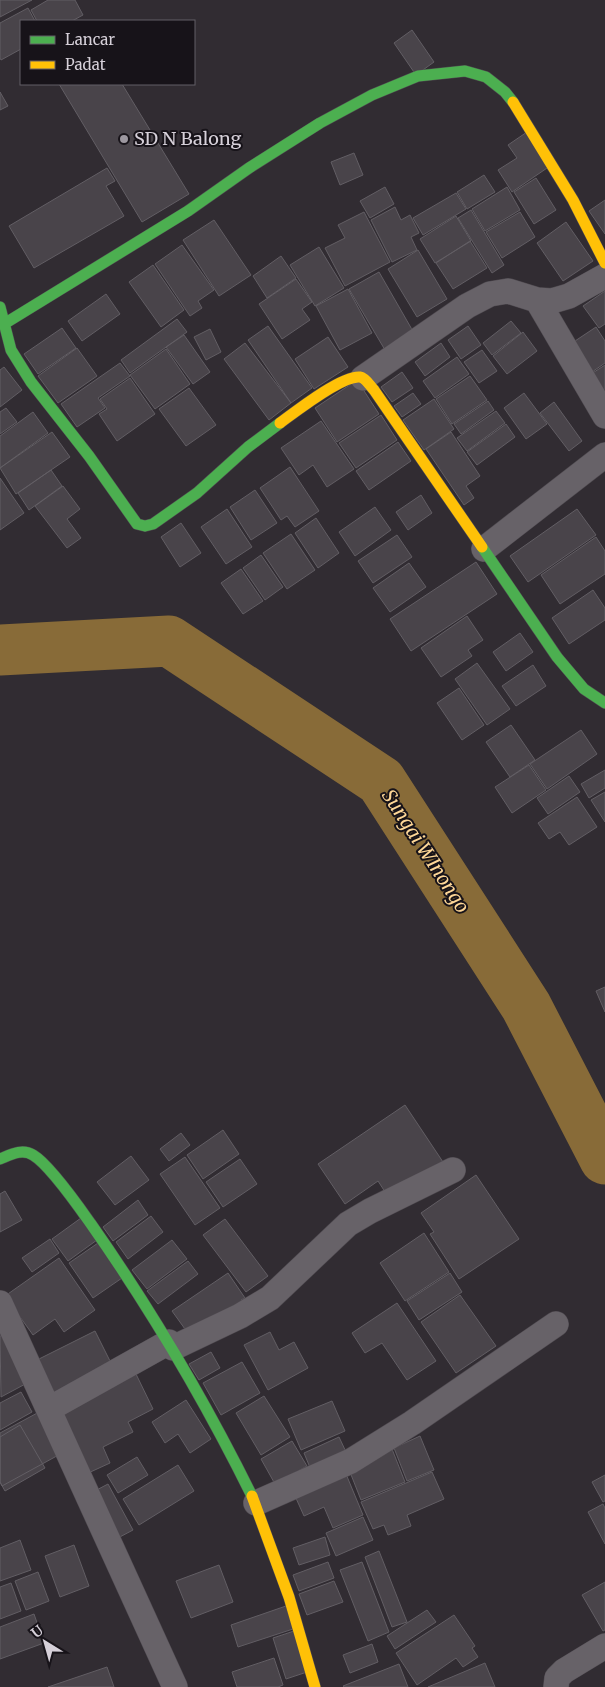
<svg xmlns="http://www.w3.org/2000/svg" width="605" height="1687" viewBox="0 0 605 1687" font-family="Merriweather,serif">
  <rect width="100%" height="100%" fill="#312c32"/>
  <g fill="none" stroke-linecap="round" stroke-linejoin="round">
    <path stroke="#886b38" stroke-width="51" d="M0,650L169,641L381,781L526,1006L605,1159"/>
  </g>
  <path fill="#49444a" stroke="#625e64" d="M0,0H32L0,17Z
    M48,0H75L83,15L72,21H37L31,10Z
    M28,8L35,21H21V49L1,60L0,58V23Z
    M412,30L434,62L416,75L394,43Z
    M59,84H122L189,194L142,222Z
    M0,92L8,106L0,110Z
    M527,132L550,166L512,192L498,170L517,158L508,145Z
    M354,153L363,175L340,185L331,162Z
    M107,168L115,181L106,186L124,216L34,268L9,226Z
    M484,175L495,192L467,209L457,192Z
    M536,178L556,210L534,224L514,192Z
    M385,187L394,204L370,218L360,201Z
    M507,187L520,210L485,231L472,209Z
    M456,193L466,209L423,235L413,218Z
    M605,200V234L589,211Z
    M395,207L401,220L410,215L419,233L411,237L417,250L392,262L371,220Z
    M471,210L504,265L492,273L458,218Z
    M364,212L390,262L345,286L325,248L345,238L338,225Z
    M520,212L535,237L502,258L486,232Z
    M456,216L471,241L435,263L420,239Z
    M214,220L251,275L219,296L183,240Z
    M566,222L593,261L563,281L537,243Z
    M470,241L487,268L453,289L436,263Z
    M182,245L214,290L198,301L202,308L190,316L155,264Z
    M319,247L344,288L315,306L290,265Z
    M418,250L447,299L417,317L388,269Z
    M281,256L296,278L267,298L253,276Z
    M153,265L184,310L161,327L129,282Z
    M379,272L414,333L385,350L349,289Z
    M296,279L312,302L302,309L310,320L282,339L259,304Z
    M348,289L372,333L340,350L316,306Z
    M605,291V324L599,328L583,306Z
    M106,294L120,314L82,341L68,321Z
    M177,319L187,332L130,373L121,360Z
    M511,321L521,333L492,355L483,343Z
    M268,326L312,388L291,403L248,340Z
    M468,326L481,345L461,359L448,340Z
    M596,327L605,341V363L592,372L572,343Z
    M62,328L76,348L38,374L24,354Z
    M210,329L221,352L206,360L194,337Z
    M523,332L537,351L507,374L493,356Z
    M184,335L210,372L193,384L166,347Z
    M328,337L348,367L314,389L295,359Z
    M245,343L291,403L269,420L224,359Z
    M441,343L450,357L425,376L415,362Z
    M77,348L97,376L58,403L38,376Z
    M166,349L190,384L155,409L130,375Z
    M482,350L497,371L479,383L464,362Z
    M457,357L469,374L435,398L423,381Z
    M120,363L130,376L98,398L105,408L77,427L61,404Z
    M605,365V394L588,376Z
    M4,367L22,390L0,407V370Z
    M402,372L413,388L392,402L381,387Z
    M470,376L487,400L452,424L436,399Z
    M130,378L155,414L117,441L99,414L107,409L100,399Z
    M357,380L379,414L337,442L315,408Z
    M189,388L216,425L186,446L159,409Z
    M413,393L421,404L402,417L394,406Z
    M524,393L547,424L526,439L504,408Z
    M434,399L454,429L424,450L403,420Z
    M488,401L494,410L461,434L454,424Z
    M554,402L582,441L569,451L540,413Z
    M6,408L17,422L0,434V412Z
    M496,411L505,423L467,451L457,438Z
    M33,412L48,433L0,468V436Z
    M381,415L397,440L356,468L339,443Z
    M321,421L354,469L327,487L313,465L299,475L281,448Z
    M506,424L515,437L477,465L467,452Z
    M52,432L70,457L16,494L0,468Z
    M451,432L480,476L466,486L474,498L464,505L426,449Z
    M398,442L411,461L369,490L356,471Z
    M290,467L319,511L295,527L287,516L281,520L260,488Z
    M51,470L62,486L29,510L18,493Z
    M0,478L24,513L0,530Z
    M63,486L80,509L67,519L81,538L67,548L35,506Z
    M255,490L277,523L251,540L230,507Z
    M421,495L432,513L408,530L396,512Z
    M375,507L391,530L355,556L339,532Z
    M227,509L252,547L226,564L201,527Z
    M577,509L596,535L528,582L510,556Z
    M316,518L339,553L318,568L295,533Z
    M181,523L201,553L180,567L161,537Z
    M291,534L315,570L287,589L263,553Z
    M397,535L412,557L373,583L358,561Z
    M596,537L605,551V574L560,604L541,575Z
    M261,555L283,587L265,600L243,568Z
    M476,562L497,594L411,651L390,619Z
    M409,563L426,587L390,612L373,588Z
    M241,569L263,601L243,614L221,583Z
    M593,590L605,608V620L569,644L552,618Z
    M467,616L483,640L468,650L472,656L441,677L421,648Z
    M520,633L533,652L506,671L493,652Z
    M477,663L510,709L487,725L455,679Z
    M533,665L546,686L516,706L502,686Z
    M459,688L484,725L462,740L437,703Z
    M511,725L535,760L510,777L486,742Z
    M581,730L597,754L547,789L530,764Z
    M529,765L546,790L512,813L495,787Z
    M605,770V788L589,798L581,784Z
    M569,776L580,792L548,814L537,798Z
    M605,792V822L591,800Z
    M577,797L597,827L569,845L560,832L549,839L538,823Z
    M605,987V1012L596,991Z
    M405,1105L443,1162L389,1198L378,1181L345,1204L318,1164Z
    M223,1130L239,1154L203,1179L187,1155Z
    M181,1133L190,1145L169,1161L160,1149Z
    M131,1156L149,1180L115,1205L97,1182Z
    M185,1157L220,1208L195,1225L160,1174Z
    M240,1159L257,1184L223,1207L206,1182Z
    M476,1175L519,1239L459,1279L430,1234L434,1232L421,1213Z
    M5,1191L22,1220L0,1232V1194Z
    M138,1200L148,1215L113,1241L103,1227Z
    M151,1216L163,1232L128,1259L116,1242Z
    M81,1218L97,1240L68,1261L52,1239Z
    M225,1219L268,1276L246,1292L203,1235Z
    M424,1233L449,1272L405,1301L380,1263Z
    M50,1239L59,1253L32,1272L22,1258Z
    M172,1240L187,1259L147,1289L132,1270Z
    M98,1243L122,1278L93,1298L69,1263Z
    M59,1258L95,1310L64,1332L55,1319L33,1335L5,1296Z
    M188,1261L198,1274L158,1304L147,1291Z
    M228,1273L245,1298L241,1300L245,1306L190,1336L172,1311Z
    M450,1273L462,1292L419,1320L407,1301Z
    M460,1295L496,1346L456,1373L421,1322Z
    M397,1303L436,1361L407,1380L382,1343L365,1353L352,1333Z
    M95,1331L114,1369L56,1399L37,1360Z
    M270,1332L279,1350L294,1342L308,1368L268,1390L244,1345Z
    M3,1335L29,1382L1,1397L0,1336Z
    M211,1352L220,1368L199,1380L189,1364Z
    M242,1362L260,1393L221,1415L203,1383Z
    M135,1372L153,1409L128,1422L133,1432L103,1447L110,1463L86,1474L55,1412Z
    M21,1392L32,1412L0,1430V1403Z
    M264,1396L290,1437L261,1455L236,1413Z
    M186,1400L211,1439L190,1453L178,1434L165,1443L152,1422Z
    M332,1401L345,1431L301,1450L288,1419Z
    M41,1411L64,1452L2,1486L0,1482V1433Z
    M20,1425L45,1468L5,1491L0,1482V1437Z
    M420,1436L434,1470L407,1481L394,1448Z
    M339,1437L347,1454L311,1470L304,1453Z
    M292,1441L307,1466L275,1484L261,1459Z
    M392,1449L405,1482L361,1500L348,1467Z
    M137,1457L148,1475L118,1493L107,1475Z
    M178,1465L194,1491L139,1525L123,1499Z
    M432,1472L444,1499L407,1515L411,1526L388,1535L384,1525L373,1529L361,1502Z
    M346,1474L363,1515L333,1528L324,1507L304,1516L295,1496Z
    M605,1475V1501L603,1502L592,1482Z
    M108,1484L133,1530L116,1539L91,1493Z
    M603,1504L605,1508V1544L588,1512Z
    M363,1517L373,1540L336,1556L326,1533Z
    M325,1537L330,1555L299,1565L293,1548Z
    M20,1540L31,1570L0,1581V1548Z
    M74,1545L89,1586L60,1597L45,1556Z
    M379,1551L407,1622L392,1627L365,1557Z
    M328,1562L334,1578L299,1591L293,1575Z
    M362,1562L389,1632L368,1641L340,1570Z
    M219,1565L233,1602L191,1618L176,1581Z
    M38,1572L49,1601L26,1610L15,1581Z
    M334,1581L343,1602L307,1615L299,1594Z
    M605,1582V1630L603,1631L582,1595Z
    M11,1583L21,1611L0,1619V1587Z
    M286,1606L293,1629L238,1647L231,1625Z
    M427,1610L436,1622L395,1649L387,1636Z
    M34,1614L44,1643L0,1659V1627Z
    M454,1615L475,1646L472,1648L478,1657L463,1667L456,1658L417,1685L396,1653Z
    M294,1631L307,1672L286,1679L273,1638Z
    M372,1644L378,1662L350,1673L343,1655Z
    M274,1658L283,1685L278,1687H237L232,1672Z
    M485,1663L495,1687H428Z
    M399,1664L408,1687H344L343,1686Z
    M107,1667L114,1687H48Z"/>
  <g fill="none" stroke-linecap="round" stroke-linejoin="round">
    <g stroke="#4e494f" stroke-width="26">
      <path id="street" d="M537,300L605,416
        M363,378L467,306L490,294L508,291L537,300L552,301L569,296L605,276
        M484,549L605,455
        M0,1303L175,1687
        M173,1348L240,1316L270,1298L348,1224L370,1211L453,1170
        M49,1409L169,1342
        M256,1503L351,1461L412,1423L556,1324
        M556,1687L557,1678L564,1671L605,1646"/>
    </g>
    <g stroke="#4e494f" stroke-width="12">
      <path id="fast" d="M0,307L11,350L31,382L89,456L137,524L145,526L153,524L197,493L248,447L280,423
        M4,324L188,211L249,168L320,123L372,95L418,76L465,71L486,77L505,92L513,102
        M482,547L557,657L584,689L605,703
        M0,1159C10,1155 22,1148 33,1155C50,1165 79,1207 91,1224C152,1311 205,1401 252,1496"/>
    </g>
    <g stroke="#4e494f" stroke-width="12">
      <path id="slow" d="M513,102L573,200L605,263
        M280,423C295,412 342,375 360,377C366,378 370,386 374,390L482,547
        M252,1496L289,1597L315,1687"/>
    </g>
    <use href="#street" stroke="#676268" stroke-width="25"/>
    <use href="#fast" stroke="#4caf50" stroke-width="11"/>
    <use href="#slow" stroke="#ffc107" stroke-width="11"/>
  </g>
  <circle fill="#9c979f" stroke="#171319" stroke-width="2" cx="124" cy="139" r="5"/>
  <g text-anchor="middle" stroke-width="4" stroke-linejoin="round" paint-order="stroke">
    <g font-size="18" fill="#d6d0d9" stroke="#171319" text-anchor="start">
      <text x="134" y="145">SD N Balong</text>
    </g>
    <g font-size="19" font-style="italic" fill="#fed797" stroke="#171319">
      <text transform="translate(426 851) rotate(57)" y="7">Sungai WInongo</text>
    </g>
  </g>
  <rect x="20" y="20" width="175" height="65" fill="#171319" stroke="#635f66"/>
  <rect x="30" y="36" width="25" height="8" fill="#4caf50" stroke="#635f66"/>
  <text x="65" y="45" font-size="15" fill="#d6d0d9">Lancar</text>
  <rect x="30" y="61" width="25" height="8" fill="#ffc107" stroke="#635f66"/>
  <text x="65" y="70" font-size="15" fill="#d6d0d9">Padat</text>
  <g transform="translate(45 1642) rotate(323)" stroke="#171319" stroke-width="4" paint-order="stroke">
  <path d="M0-4L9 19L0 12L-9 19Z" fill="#d6d0d9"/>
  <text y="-8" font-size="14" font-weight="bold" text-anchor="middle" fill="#d6d0d9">U</text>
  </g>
</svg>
